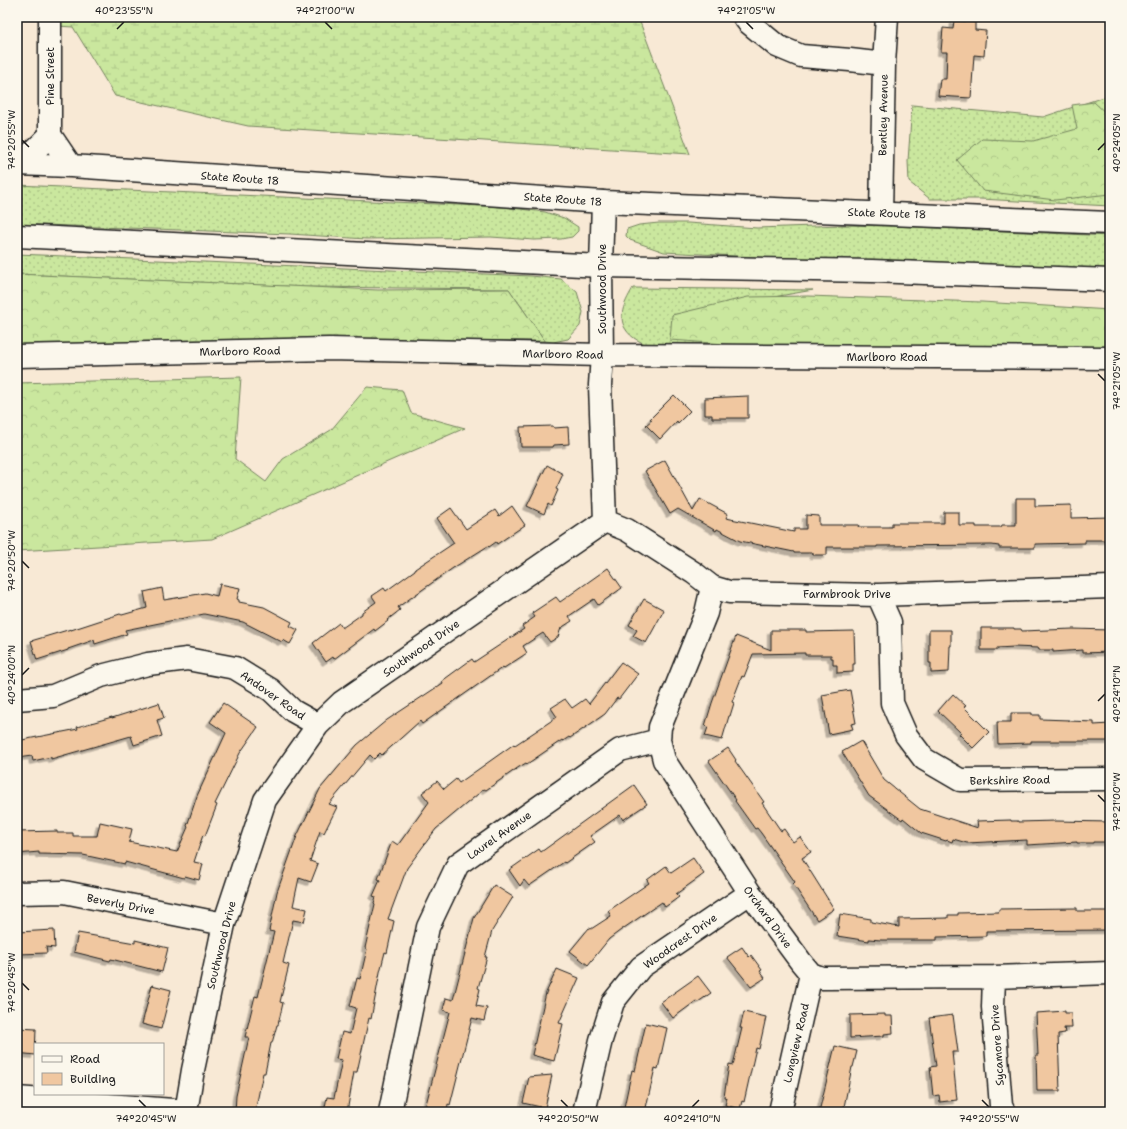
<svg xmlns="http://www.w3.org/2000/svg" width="1127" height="1129" viewBox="0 0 1127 1129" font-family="'Shantell Sans',sans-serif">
  <defs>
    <pattern id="grass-dots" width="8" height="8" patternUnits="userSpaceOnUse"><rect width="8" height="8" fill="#cae79e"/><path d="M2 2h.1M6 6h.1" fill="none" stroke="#adc688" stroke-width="1.8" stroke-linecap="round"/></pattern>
    <pattern id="forest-crowns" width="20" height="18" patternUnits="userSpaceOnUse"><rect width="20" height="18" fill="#cae79e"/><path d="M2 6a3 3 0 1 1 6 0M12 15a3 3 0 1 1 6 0" fill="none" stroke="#adc688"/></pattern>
    <pattern id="wetland-marsh" width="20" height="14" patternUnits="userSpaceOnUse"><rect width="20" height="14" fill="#cae79e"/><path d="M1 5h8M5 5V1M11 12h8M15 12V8" fill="none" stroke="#adc688"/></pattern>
    <filter id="shadow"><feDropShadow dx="-3.5" dy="3.5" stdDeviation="0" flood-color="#0004"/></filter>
  </defs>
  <rect width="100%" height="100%" fill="#f8e9d5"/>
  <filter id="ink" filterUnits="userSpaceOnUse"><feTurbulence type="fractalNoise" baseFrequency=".025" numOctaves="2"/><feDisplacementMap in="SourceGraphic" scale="8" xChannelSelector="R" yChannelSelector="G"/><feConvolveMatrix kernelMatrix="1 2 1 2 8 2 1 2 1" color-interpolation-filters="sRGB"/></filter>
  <g filter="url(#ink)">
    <path fill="url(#grass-dots)" stroke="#73825d" d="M1110,95V206L980,199H930L909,182L908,161L912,105L1043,117Z
      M17,185L503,207L545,212L564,218L578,227V231L572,237L561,239L534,240L491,237L366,239L290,234L17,224Z
      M659,223H688L757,228L842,225L892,226L1110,236V272L864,263L664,252L630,240L626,236L627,229L639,225Z
      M17,254L531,276L561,279L577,292L583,312L580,326L568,339L553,342L545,341L509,289L304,287L17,274Z
      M633,288L813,290L672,315L770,347L648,346C644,343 638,341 634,338C614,323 623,305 633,288Z"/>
    <path fill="url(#forest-crowns)" stroke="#73825d" d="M1094,102L1110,117V194L1055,200L983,191L957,160L982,139L1033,141L1077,129L1072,105Z
      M17,274L378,290L509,289L545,341L307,339L17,345Z
      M808,296L982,302L1110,310V347L1012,348L767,347L670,340L672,315L748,297Z
      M241,377L235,459L266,482L283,459L331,430L367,387L402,390L411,413L465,428L212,539L17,551V383Z"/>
    <path fill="url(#wetland-marsh)" stroke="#73825d" d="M36,17H638L690,154L248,126L115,96L73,27L42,25Z"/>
    <path fill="#f0c7a0" stroke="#1c1c1c" filter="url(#shadow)" d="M954,20L975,22V30L986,31L984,56L974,55L971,98L938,96L940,79H946L947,52H941L943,28L953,29Z
      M674,395L690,411L678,423L677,421L660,439L646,425L652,420L650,419Z
      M748,396V418H712V415H705V398Z
      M553,426L554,428L568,427L569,444L554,445L553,447H521L520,427Z
      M665,460L693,511L700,499L728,514L726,518L794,532V529H806V515L819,516V525H859L858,527H892V523H944V512H959V525H976V527H1001L1002,525H1016V498H1035V506L1071,505V518L1110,517V540H1085V543L1035,544V548H999V546L992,545L877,546V547H827V555H813V553H794V552L740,541L717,529L716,531L678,509L670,514L645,471Z
      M547,465L563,474L556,489L558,490L551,506L548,504L544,514L527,506Z
      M512,506L525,525L497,544L496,542L489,547L488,546L453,568L398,607L400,610L387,620L388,621L375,631L374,629L334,659L333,657L326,662L313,643L339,623L342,628L362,614V612L376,602L372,596L384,588L386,591L415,570V569L454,543L437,518L451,508L466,529L495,510L499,516Z
      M608,568L622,588L598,605L594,599L569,616L572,621L561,628L558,637L550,642L543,633L523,646L527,653L504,668L503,667L422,724L420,721L382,755L380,753L374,759L370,755L329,804L337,807L324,833L320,831L310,861L318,864L311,882L299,878L293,906L307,909L304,922L293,920L283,963L289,965L280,1002L283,1003L278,1025H277L272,1043H271L265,1073H263L255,1112H235L236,1096L249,1037H245L255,996L258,997L274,932L269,931L277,892L297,836L320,789L357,745L387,720L443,683L442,681L472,659L474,662L524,629L522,626L535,617L532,613L556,597L560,602Z
      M220,584L240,588L237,599L239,600V602L264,607L292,622L290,626L298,630L290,644L283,640L282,642L243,622L204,614L125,630L127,634L95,644L94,640L68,649V650L37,660L31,641L71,629V630L120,614L122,615L147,608L144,592L162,588L164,600L205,593L217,596Z
      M644,599L664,610L646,643L633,636L637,630L629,625Z
      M981,628H1014V629H1021L1022,631L1073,629L1110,630V652L1083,653V650L1053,652V650H1039L1038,648L1014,647L997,648V650H981Z
      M771,630H806V632L854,631L855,664H853V672L837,673V665H833V658H831V655H805V653L753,654L744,677L742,676L732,702L734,703L730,716H729L722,740L705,736L708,727L705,726L712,703L736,636L771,650Z
      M929,630H951V646H950L949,672L931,673V663H929Z
      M621,662L638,674L619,699L617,698L605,714L570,738L569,737L563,741L562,740L527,764L526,763L519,767L486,790L484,789L436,829L407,868L388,919L394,921L387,953L385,952L380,972L371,1019L369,1018L357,1072H354L347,1112H324L327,1097L334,1098L342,1060L336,1059L342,1032L350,1034L356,1008L350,1006L357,978L360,979L367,949L365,948L375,904L374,903L376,897L373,896L380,880L378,879L392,841L398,845L429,802L422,793L437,781L444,789L456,779L459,783L514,744L515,745L557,717L551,708L565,699L572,708L585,699L589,704Z
      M850,690L856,723L851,724L853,729L829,734L822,695Z
      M953,694L966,706L964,707L989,732L973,748L959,734L961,733L938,711Z
      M159,703L164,718L157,720L162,736L134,745L131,736L51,759V757L33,761L32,756L17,758V741L78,729L77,727L112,717V718Z
      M223,703L258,727L240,753L215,804L217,805L205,836L203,835L194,862L203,864L199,880L185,876L184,878L125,862V864L83,855L39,854V852L17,854V832L57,831V833H73V836H97L100,822L132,829L129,842L177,852L188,827L187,826L197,796L226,733L210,722Z
      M1011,713H1032V715H1040V719L1069,720V721L1094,722V725L1110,724V741H1031V743L998,744L997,722H1011Z
      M861,741L884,780L920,809L978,828L977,821L1011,820V821H1018V822L1056,821L1110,822V842H1093V843H1077V842L1027,845V840L967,843L953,839L952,842L947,840L946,841L921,833L903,818L902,820L869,796L842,752Z
      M728,748L736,760L735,761L764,802L762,803L781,831L784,829L793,842L800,837L811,852L802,858L834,909L817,920L793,884L795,882L761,833L757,828L755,829L735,801L736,800L709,761Z
      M634,785L647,804L623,820L620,815L590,836L595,842L565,863L564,862L529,886L524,880L520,886L509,870L539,849L541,852Z
      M693,858L704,874L676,894L679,897L665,907L662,902L621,930L609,939L588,965L570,951L589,928L591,929L611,916L608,911L649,883L647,880L666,866L671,873Z
      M494,885L513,897L492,931L485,957H487L478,988L480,989L476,1006L487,1008L484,1021L472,1018L450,1105L448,1104L447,1112H424L450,1012L443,1010L446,998L453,1000L474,918Z
      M1077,908V911H1110V930L986,931V936L937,937V940H881L869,939V941L837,936L840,914L871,919V922L899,927V919L948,918V915H958V913L999,912V909Z
      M54,930L55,948L46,947L47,953L19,954L18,932Z
      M78,933L135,943V940L168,948L162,972L111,959L110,961L74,952Z
      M742,947L749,957L751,955L762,970L760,971L765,978L751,987L727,957Z
      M557,969L579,978L559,1023L563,1024L554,1061L532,1055L546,993Z
      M698,976L711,993L698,1002L696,1001L673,1018L661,1002Z
      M152,985L171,990L161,1029L142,1024Z
      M1065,1011V1013H1071L1072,1028H1064L1065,1033L1058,1034L1060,1091H1037L1036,1055H1038L1036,1013Z
      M744,1012L766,1017L759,1049L756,1048L744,1102L742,1101L740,1109L725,1105L727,1098L724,1097L729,1064L733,1065L742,1028H740Z
      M885,1014V1016H892L893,1033L884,1034V1036L850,1038V1015Z
      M953,1015L958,1052H952L957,1100L940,1102L939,1095L933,1096L930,1067L936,1066L929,1018Z
      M646,1023L667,1028L658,1069L655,1068L645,1112H623L632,1070L635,1071Z
      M17,1028L36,1029L35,1055L17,1053Z
      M835,1046L857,1051L853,1067H852L843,1112H819Z
      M552,1075L545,1108L523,1103L529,1077Z"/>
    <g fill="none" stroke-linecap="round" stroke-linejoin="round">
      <g stroke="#1c1c1c" stroke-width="25">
        <path id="minor" d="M50,17V135
          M744,17L748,22L777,46L801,56L850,60L884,64
          M881,213L884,64L887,17
          M17,356L329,349L602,355L1110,358
          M605,521L627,530L694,573L712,587L729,592L878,595L1110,587
          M712,587L706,613L660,727L659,740L664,760L750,893L801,962L811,974L822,978L994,977L1110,973
          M878,595L890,622L892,703L906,735L924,759L960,780L1110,779
          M17,699L53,696L101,676L148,664L187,659L235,668L271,690L293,711L318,725
          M17,893L64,892L224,924
          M994,977L993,1007L1001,1106L1004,1112
          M17,1098L186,1111
          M186,1112L193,1070L224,924L265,800L318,725L342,702L605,521L600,385L602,355L601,266L603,202
          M390,1112L428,927L458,864L620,750L659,740
          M584,1112L601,1040L613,1002L641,967L750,893
          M780,1112L811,974"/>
      </g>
      <g stroke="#1c1c1c" stroke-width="25">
        <path id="highway" d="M17,161C31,156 40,145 50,135L71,166
          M17,164L71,166L603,202L1110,223
          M17,236L601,266L872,271L1110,280"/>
      </g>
      <use href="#minor" stroke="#fbf7ec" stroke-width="22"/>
      <use href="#highway" stroke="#fbf7ec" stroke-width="22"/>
    </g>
  </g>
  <path fill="none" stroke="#1c1c1c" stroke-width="1.5" d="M325,22L332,29M746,22L753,29M117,29L124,22M22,140L29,147M1098,150L1105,143M1098,374L1105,381M22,561L29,568M22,675L29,668M1098,701L1105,694M1098,795L1105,802M22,983L29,990M139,1100L146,1107M561,1100L568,1107M982,1100L989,1107M692,1107L699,1100"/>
  <g text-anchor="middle" stroke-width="4" stroke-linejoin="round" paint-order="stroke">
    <g font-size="11" fill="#1c1c1c" stroke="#fbf7ec">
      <text transform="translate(50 76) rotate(-90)" y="4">Pine Street</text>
      <text transform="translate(883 115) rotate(-89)" y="4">Bentley Avenue</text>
      <text transform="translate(240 178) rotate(4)" y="4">State Route 18</text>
      <text transform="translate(563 199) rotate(4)" y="4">State Route 18</text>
      <text transform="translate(887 213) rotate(2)" y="4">State Route 18</text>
      <text transform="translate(602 289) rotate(-90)" y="4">Southwood Drive</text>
      <text transform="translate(240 351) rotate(-1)" y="4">Marlboro Road</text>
      <text transform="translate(563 354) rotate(1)" y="4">Marlboro Road</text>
      <text x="887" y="361">Marlboro Road</text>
      <text x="847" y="598">Farmbrook Drive</text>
      <text transform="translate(421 648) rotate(-35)" y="4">Southwood Drive</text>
      <text transform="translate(273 695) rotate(35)" y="4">Andover Road</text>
      <text transform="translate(1010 780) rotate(-1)" y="4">Berkshire Road</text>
      <text transform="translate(499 835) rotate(-35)" y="4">Laurel Avenue</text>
      <text transform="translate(121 904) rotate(11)" y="4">Beverly Drive</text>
      <text transform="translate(768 917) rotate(54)" y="4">Orchard Drive</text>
      <text transform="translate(680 941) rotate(-35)" y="4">Woodcrest Drive</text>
      <text transform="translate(221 945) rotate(-76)" y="4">Southwood Drive</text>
      <text transform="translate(796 1043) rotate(-77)" y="4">Longview Road</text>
      <text transform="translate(997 1045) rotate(-94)" y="4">Sycamore Drive</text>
    </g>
  </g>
  <rect width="1127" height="1129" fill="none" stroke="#fbf7ec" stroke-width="44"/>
  <rect x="34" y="1043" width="130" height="52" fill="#fbf7ec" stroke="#a29f99"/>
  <rect x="42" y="1056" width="20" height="6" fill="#fbf7ec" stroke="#a29f99"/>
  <text x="70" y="1063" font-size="12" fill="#1c1c1c">Road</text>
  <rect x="42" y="1073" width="20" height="12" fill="#f0c7a0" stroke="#a29f99"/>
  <text x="70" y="1083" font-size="12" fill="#1c1c1c">Building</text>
  <rect x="22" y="22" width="1083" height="1085" fill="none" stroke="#1c1c1c" stroke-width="1.5"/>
  <g font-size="10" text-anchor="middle" fill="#1c1c1c">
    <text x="124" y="14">40°23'55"N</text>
    <text x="325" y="14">74°21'00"W</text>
    <text x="746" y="14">74°21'05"W</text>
    <text transform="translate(11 140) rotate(-90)" y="4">74°20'55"W</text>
    <text transform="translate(1116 143) rotate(-90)" y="4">40°24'05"N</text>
    <text transform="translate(1116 381) rotate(-90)" y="4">74°21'05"W</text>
    <text transform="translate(11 561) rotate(-90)" y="4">74°20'50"W</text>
    <text transform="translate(11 675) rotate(-90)" y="4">40°24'00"N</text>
    <text transform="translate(1116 694) rotate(-90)" y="4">40°24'10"N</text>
    <text transform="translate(1116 802) rotate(-90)" y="4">74°21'00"W</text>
    <text transform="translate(11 983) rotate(-90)" y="4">74°20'45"W</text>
    <text x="146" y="1122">74°20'45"W</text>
    <text x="568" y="1122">74°20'50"W</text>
    <text x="692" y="1122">40°24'10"N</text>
    <text x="989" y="1122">74°20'55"W</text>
  </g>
</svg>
